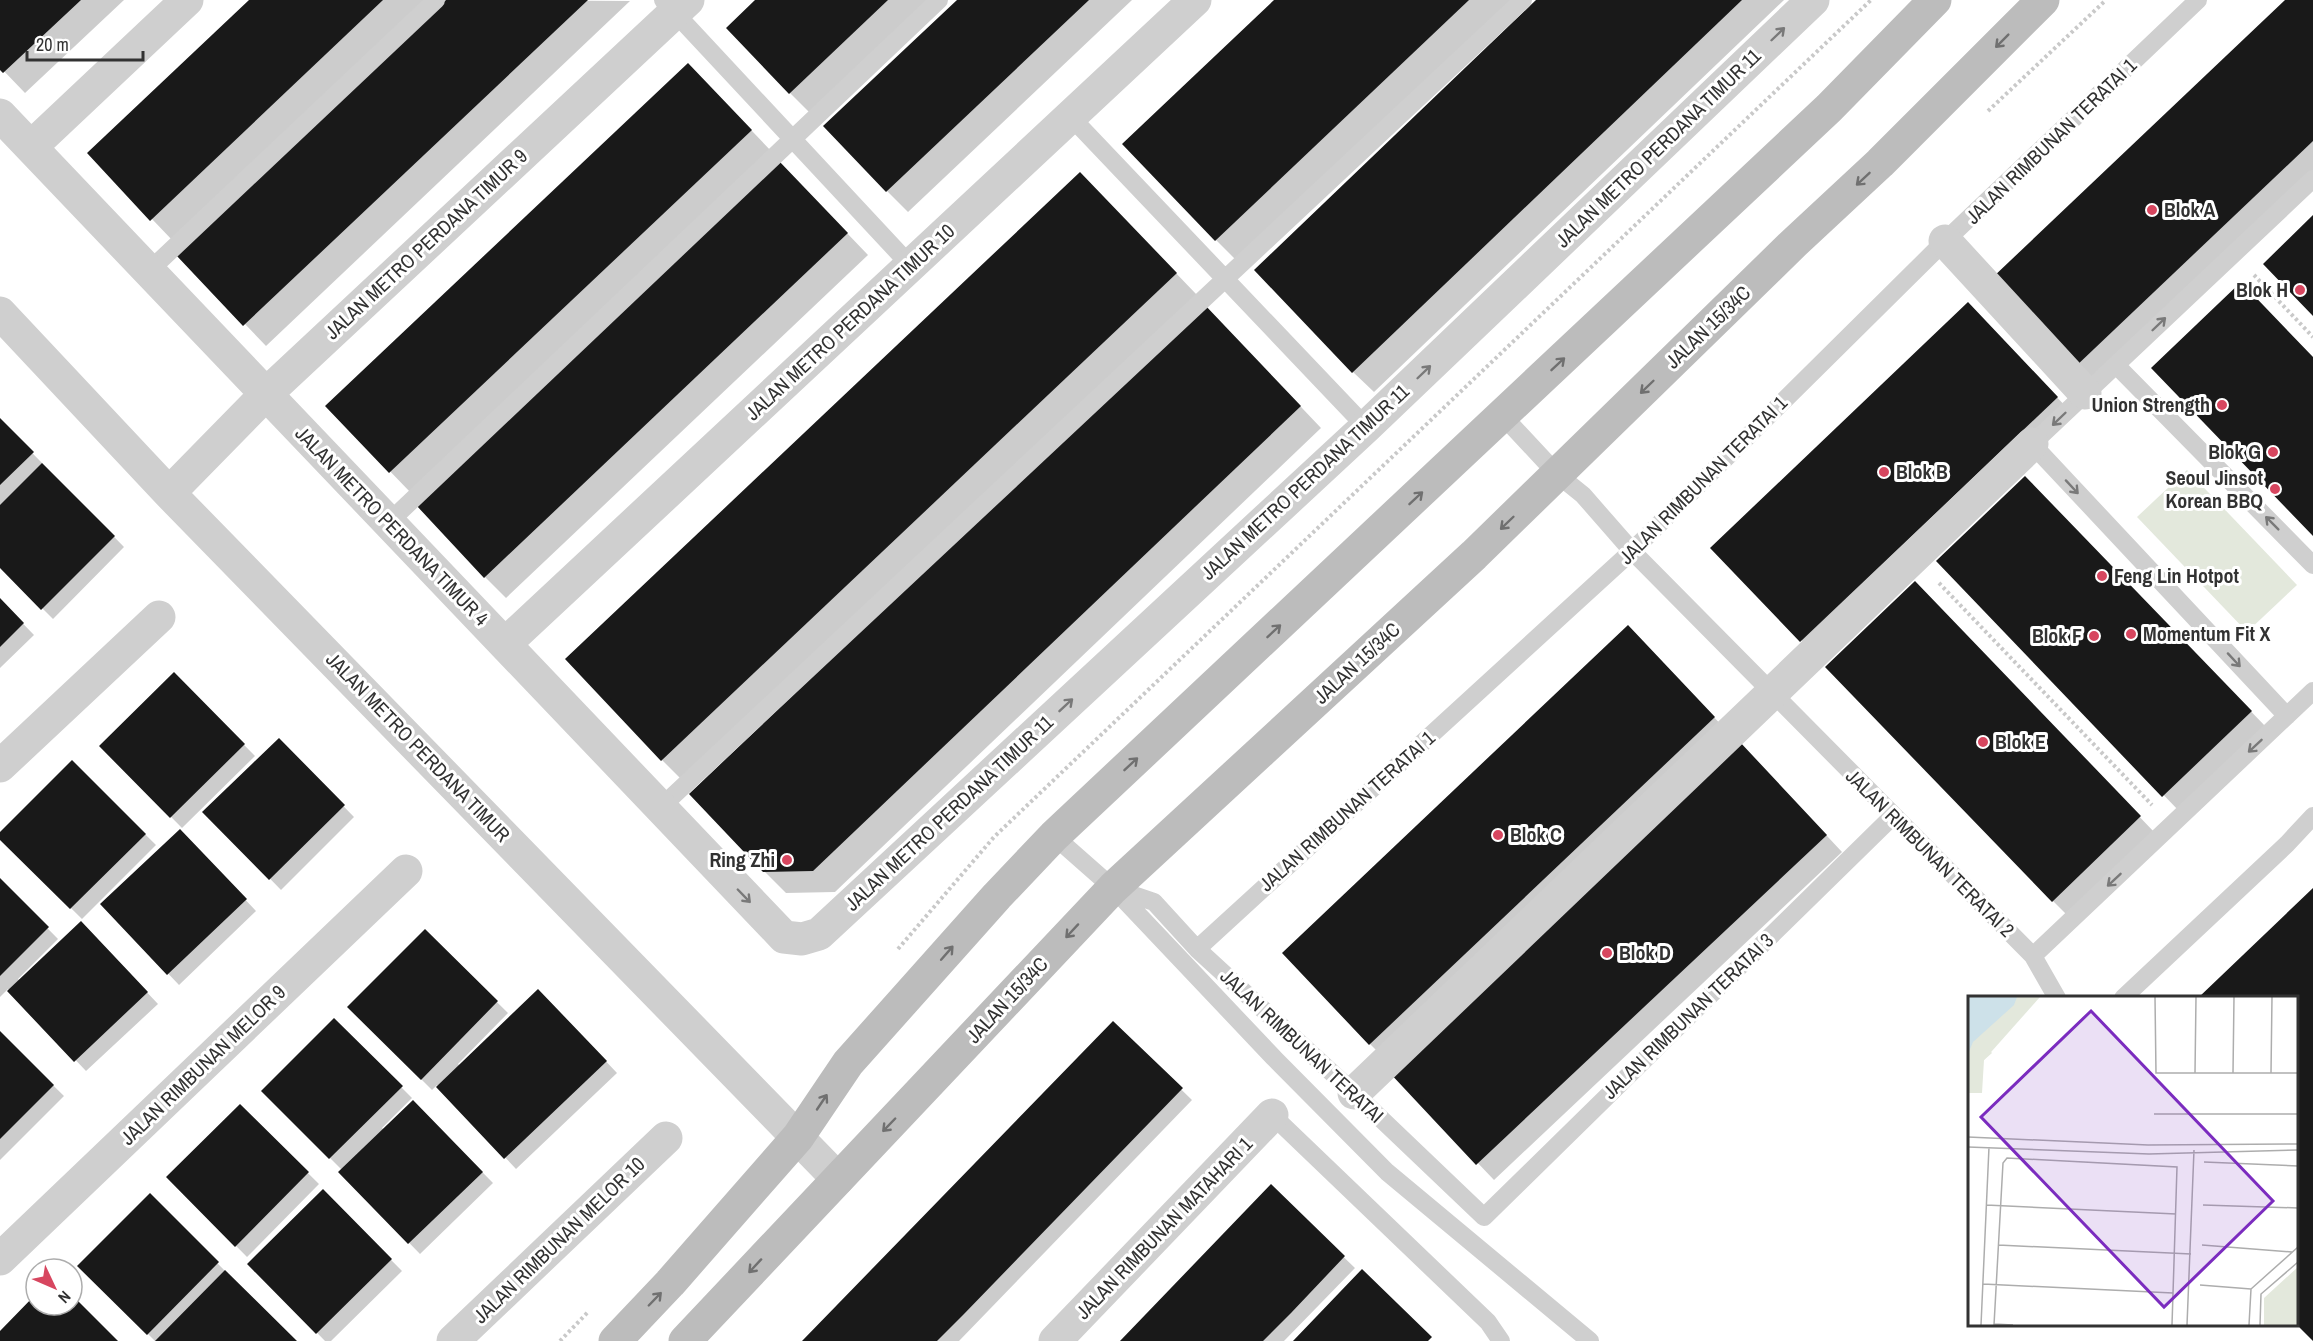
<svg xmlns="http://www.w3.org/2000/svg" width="2313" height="1341" viewBox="0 0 2313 1341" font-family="'Archivo Narrow',sans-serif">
  <rect width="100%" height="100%" fill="#fff"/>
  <path fill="#e3e8dc" d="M2187,470L2297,585L2247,632L2137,517Z"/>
  <path fill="#0003" d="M0,0H124L25,93L0,67Z
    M251,0H427L173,241L89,153Z
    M448,0L630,1L266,346L179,255Z
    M758,0H932L811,114L790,93Z
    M958,0H1132L908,212L887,191Z
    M1276,0H1512L1237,261L1216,240Z
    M1538,0H1784L1374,392L1353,372Z
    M2288,0H2313V172L2091,383L2075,367Z
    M709,86L772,152L411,493L327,406Z
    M800,184L868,255L506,598L485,577Z
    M1101,195L1197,295L683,781L662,760Z
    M1984,321L2073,414L1818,657L1712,548Z
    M1225,327L1321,428L835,892L786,893L764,871Z
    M0,420L124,547L53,619L0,566Z
    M2041,494L2267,728L2180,812L1938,561Z
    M1931,599L2156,834L2069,917L2053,901Z
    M0,600L34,635L0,668Z
    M1644,644L1730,734L1386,1060L1370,1044Z
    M174,674L255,756L182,828L101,746Z
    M279,740L354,817L281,890L205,812Z
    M1755,759L1842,852L1494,1180L1390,1071Z
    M72,762L156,845L82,919L0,838V834Z
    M191,842L256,911L179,985L102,904Z
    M0,880L58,939L18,979L20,981L92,934L158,1004L86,1071L8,989L0,997Z
    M425,931L508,1013L458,1064L460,1066L549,1001L617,1073L516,1169L437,1085L432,1090L349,1007Z
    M334,1020L412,1098L382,1128L384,1130L413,1102L493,1183L420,1254L340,1172L342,1170L263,1091Z
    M1113,1023L1192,1100L959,1341H804Z
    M0,1033L64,1096L0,1160Z
    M240,1106L319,1184L247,1257L168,1177Z
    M1271,1187L1355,1268L1284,1341H1123Z
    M323,1191L402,1271L331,1341H325L250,1264Z
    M150,1195L228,1274L294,1341H155L80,1266Z"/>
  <path fill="#191919" d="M0,0H81L3,73L0,70Z
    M249,0H383L150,221L87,153Z
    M446,0H588L243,326L176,255Z
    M755,0H888L789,94L726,28Z
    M957,0H1089L886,192L823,126Z
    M1274,0H1469L1215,241L1122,144Z
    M1536,0H1742L1352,373L1254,270Z
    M2285,0H2313V141L2074,368L1991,279Z
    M688,63L752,130L389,473L325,406Z
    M779,161L848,233L484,578L416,505Z
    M1080,172L1177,273L661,761L565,659Z
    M2313,215V316L2263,264Z
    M2241,282L2313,357V536L2151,368Z
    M1968,302L2058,397L1800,642L1710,548Z
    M1204,304L1301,406L813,871L763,872L689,794Z
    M0,418L34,452L0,485Z
    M42,463L115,536L41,610L0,568V505Z
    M2025,476L2252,711L2162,797L1936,561Z
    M1915,581L2141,816L2052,902L1825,667Z
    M0,598L24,623L0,647Z
    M1628,625L1715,717L1369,1045L1282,953Z
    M174,672L245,744L170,818L99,746Z
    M279,738L345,805L269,880L202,812Z
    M1739,741L1827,835L1476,1165L1388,1071Z
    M72,760L146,834L70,909L0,840V832Z
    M180,829L247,899L167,975L100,904Z
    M0,878L49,927L0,976Z
    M2313,888V1341L2296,1324V998H2198Z
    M81,921L148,992L74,1062L7,991Z
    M425,929L498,1001L421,1080L347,1007Z
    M538,989L607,1061L504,1159L436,1087Z
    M334,1018L403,1086L329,1159L261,1091Z
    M1113,1021L1183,1088L963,1315L937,1341H802Z
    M0,1031L54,1085L0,1139Z
    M413,1100L483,1172L408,1244L338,1172Z
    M240,1104L309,1172L235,1247L166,1177Z
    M1271,1184L1345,1256L1291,1313L1263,1341H1120Z
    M323,1189L392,1259L316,1334L247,1264Z
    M150,1193L219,1262L147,1335L77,1266Z
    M1362,1269L1432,1337L1428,1341H1293Z
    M225,1270L297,1341H155Z
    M36,1294V1305H72V1295L118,1341H0V1331Z"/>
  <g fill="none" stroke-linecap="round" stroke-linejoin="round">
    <path stroke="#c9c9c9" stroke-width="4" stroke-dasharray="3 3" stroke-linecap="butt" d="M1988,111L2106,0
      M2254,275L2313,337
      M1939,583L2152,805
      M898,949L994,837L1871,0
      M560,1341L589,1311"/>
    <path stroke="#cfcfcf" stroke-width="18" d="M663,0L910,265
      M1070,116L1366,427
      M149,271L436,0
      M2116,365L2313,565
      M1503,416L1557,474L1583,495L1632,551L2033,956L2313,691
      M389,522L939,0
      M2287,716L2032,444L2313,179
      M660,808L1523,0
      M1054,836L1113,888L1274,1058L1387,1172L1590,1341
      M1113,888L1154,902L1197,949L1354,1093L1484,1217L1893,816
      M1197,949L1632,551L1945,241L2198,0
      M2033,956L2057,998
      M2123,998L2287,844L2313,816
      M1272,1115L1488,1322L1501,1341"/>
    <path stroke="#cfcfcf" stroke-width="33" d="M0,115L784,937L802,939L819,934L1366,427L1813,0
      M31,147L187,0
      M1945,241L2085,393
      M0,313L169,493L838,1179
      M169,493L266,394L688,0
      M505,644L1195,0
      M0,766L159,617
      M1354,1093L2032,444
      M0,1259L406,871
      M453,1341L666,1138
      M1055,1341L1272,1115"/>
    <path stroke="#bcbcbc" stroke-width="33" d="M615,1341L670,1283L798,1137L848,1063L997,896L1054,836L1829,108L1935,0
      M685,1341L1113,888L1474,555L1794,243L1880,163L2043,0"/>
  </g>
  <defs><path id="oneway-shaft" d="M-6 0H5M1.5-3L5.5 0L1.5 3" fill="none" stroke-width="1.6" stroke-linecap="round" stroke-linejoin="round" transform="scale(1.5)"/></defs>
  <g stroke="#797979">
    <use href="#oneway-shaft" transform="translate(1778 34) rotate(-44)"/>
    <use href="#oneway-shaft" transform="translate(2159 324) rotate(-44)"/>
    <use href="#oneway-shaft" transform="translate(1424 372) rotate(-44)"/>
    <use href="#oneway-shaft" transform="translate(2059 419) rotate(136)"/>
    <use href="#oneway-shaft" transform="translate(2072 487) rotate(47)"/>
    <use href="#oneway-shaft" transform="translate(2272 523) rotate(-135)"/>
    <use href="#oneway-shaft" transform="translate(2234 660) rotate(47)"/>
    <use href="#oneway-shaft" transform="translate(1066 705) rotate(-43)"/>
    <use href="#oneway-shaft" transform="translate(2255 746) rotate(137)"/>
    <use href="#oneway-shaft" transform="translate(2114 880) rotate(137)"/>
    <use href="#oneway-shaft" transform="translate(744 896) rotate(46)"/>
  </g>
  <g stroke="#707070">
    <use href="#oneway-shaft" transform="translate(2002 41) rotate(135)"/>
    <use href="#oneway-shaft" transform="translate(1863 179) rotate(137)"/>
    <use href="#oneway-shaft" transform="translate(1558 364) rotate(-43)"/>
    <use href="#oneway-shaft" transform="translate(1647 387) rotate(136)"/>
    <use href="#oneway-shaft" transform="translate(1416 498) rotate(-43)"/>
    <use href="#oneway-shaft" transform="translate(1507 523) rotate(136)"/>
    <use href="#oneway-shaft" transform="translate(1274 631) rotate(-43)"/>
    <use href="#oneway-shaft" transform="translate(1131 764) rotate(-43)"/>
    <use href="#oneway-shaft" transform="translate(1072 931) rotate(133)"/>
    <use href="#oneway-shaft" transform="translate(947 953) rotate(-49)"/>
    <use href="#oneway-shaft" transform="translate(822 1102) rotate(-56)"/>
    <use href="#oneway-shaft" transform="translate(889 1125) rotate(134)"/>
    <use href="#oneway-shaft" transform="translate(755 1266) rotate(133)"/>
    <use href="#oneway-shaft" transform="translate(655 1299) rotate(-46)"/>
  </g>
  <g fill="#d7465f" stroke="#fff" stroke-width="2">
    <circle cx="2152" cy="210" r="6"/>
    <circle cx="2300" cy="290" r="6"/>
    <circle cx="2222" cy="405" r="6"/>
    <circle cx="2273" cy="452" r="6"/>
    <circle cx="1884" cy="472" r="6"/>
    <circle cx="2275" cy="489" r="6"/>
    <circle cx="2102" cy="576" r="6"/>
    <circle cx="2131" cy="634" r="6"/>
    <circle cx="2094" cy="636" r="6"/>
    <circle cx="1983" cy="742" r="6"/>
    <circle cx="1498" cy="835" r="6"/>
    <circle cx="787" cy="860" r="6"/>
    <circle cx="1607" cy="953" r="6"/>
  </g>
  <g text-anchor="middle" stroke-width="6" stroke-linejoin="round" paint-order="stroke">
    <g font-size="20" fill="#323232" stroke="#fff">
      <text transform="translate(2051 141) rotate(-44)" y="7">JALAN RIMBUNAN TERATAI 1</text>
      <text transform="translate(1658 148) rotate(-44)" y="7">JALAN METRO PERDANA TIMUR 11</text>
      <text transform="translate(426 244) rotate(-43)" y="7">JALAN METRO PERDANA TIMUR 9</text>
      <text transform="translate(850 322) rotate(-43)" y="7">JALAN METRO PERDANA TIMUR 10</text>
      <text transform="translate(1708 327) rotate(-44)" y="7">JALAN 15/34C</text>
      <text transform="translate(1703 480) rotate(-45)" y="7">JALAN RIMBUNAN TERATAI 1</text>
      <text transform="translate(1305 482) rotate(-43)" y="7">JALAN METRO PERDANA TIMUR 11</text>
      <text transform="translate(392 526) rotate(46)" y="7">JALAN METRO PERDANA TIMUR 4</text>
      <text transform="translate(1357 663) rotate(-43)" y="7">JALAN 15/34C</text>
      <text transform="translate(418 747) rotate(46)" y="7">JALAN METRO PERDANA TIMUR</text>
      <text transform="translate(1347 811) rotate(-42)" y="7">JALAN RIMBUNAN TERATAI 1</text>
      <text transform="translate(949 813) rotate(-43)" y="7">JALAN METRO PERDANA TIMUR 11</text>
      <text transform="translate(1930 853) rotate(45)" y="7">JALAN RIMBUNAN TERATAI 2</text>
      <text transform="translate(1007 1000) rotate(-47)" y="7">JALAN 15/34C</text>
      <text transform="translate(1688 1016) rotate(-44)" y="7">JALAN RIMBUNAN TERATAI 3</text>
      <text transform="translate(1302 1046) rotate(43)" y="7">JALAN RIMBUNAN TERATAI</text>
      <text transform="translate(203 1065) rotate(-44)" y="7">JALAN RIMBUNAN MELOR 9</text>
      <text transform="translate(1164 1228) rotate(-46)" y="7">JALAN RIMBUNAN MATAHARI 1</text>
      <text transform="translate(559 1240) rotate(-44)" y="7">JALAN RIMBUNAN MELOR 10</text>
    </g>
    <g font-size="20" font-weight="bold" fill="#323232" stroke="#fff" text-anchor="start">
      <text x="2164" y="217">Blok A</text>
      <text x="2288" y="297" text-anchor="end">Blok H</text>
      <text x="2210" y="412" text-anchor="end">Union Strength</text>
      <text x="2261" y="459" text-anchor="end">Blok G</text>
      <text x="1896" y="479">Blok B</text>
      <text x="2263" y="485" text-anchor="end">Seoul Jinsot<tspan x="2263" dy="23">Korean BBQ</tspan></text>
      <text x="2114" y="583">Feng Lin Hotpot</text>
      <text x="2143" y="641">Momentum Fit X</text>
      <text x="2082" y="643" text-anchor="end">Blok F</text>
      <text x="1995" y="749">Blok E</text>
      <text x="1510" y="842">Blok C</text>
      <text x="775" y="867" text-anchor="end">Ring Zhi</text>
      <text x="1619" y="960">Blok D</text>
    </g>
  </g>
  <g transform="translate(1968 996)">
    <rect width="330" height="330" fill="#fff"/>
    <path d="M16,48L24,57L16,64L14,97H0V77ZM330,271V329H296V302Z" fill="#e3e8dc"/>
    <path d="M0,1H72L0,82Z" fill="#e3e8dc"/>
    <path d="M0,1H49L46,9L5,46L0,58Z" fill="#cde1e9"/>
    <path fill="none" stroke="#adadad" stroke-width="1.5" d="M187,1L188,77H330M227,77L228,1M265,77L266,1M303,77L304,1M186,118H330M0,141L180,149L330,148M0,151L181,158L330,154M236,166L330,170M18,209L208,218M235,209L330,212M30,249L223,258M234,249L324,256M15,288L205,297M232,289L283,293M26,328L45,329M13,329L21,151M26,329L35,167L39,162L209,171L204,329M219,329L226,154M281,329L283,293L330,251M292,329L293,298L330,266"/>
    <path fill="#7b2cbf" fill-opacity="0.15" stroke="#7b2cbf" stroke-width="3" d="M123,15L305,205L196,311L13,121Z"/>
    <rect width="330" height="330" fill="none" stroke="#323232" stroke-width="3"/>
  </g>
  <g transform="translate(54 1287) rotate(134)"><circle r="28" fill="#ffffff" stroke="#adadad" stroke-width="1.5"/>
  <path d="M0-4.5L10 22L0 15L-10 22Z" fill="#d7465f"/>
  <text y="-9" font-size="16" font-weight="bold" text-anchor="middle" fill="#323232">N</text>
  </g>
  <path d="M27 51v9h116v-9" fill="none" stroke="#323232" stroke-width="3"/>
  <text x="36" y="51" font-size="18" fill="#323232" stroke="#ffffff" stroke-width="4.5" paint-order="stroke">20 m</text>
</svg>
